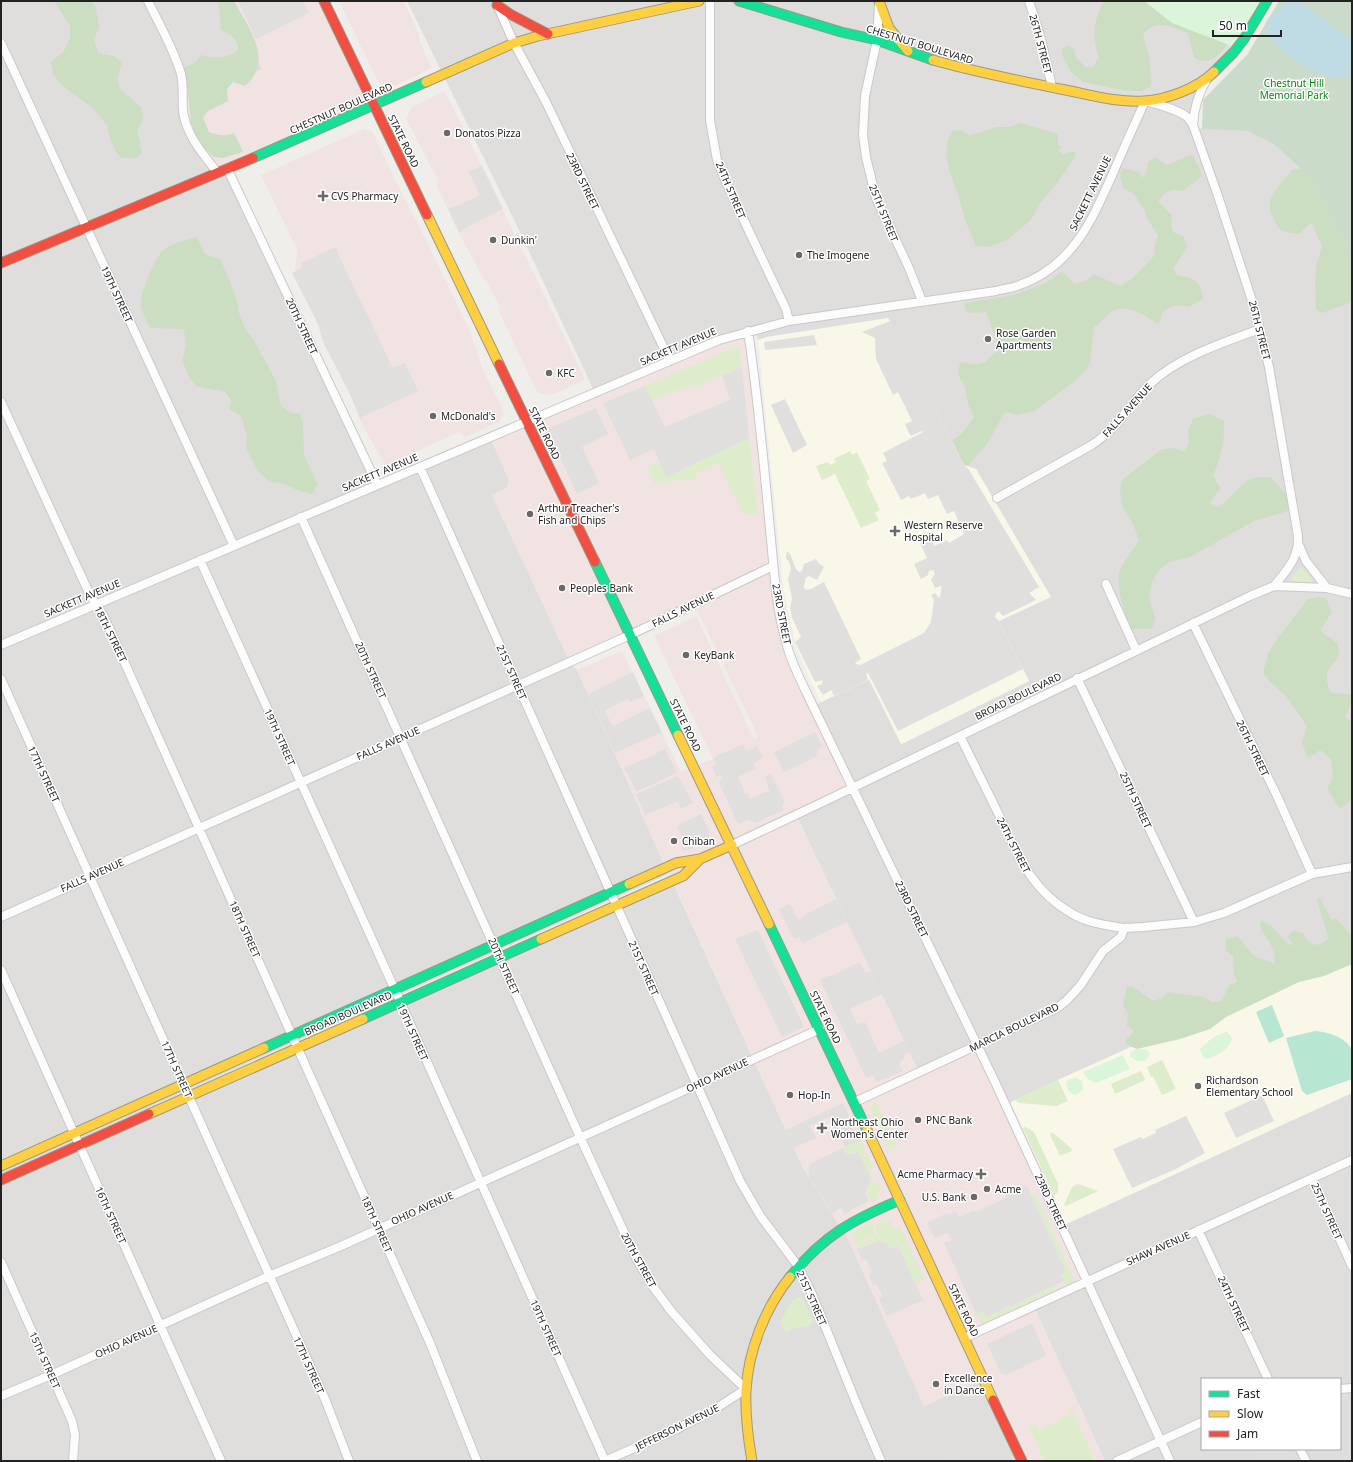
<svg xmlns="http://www.w3.org/2000/svg" width="1353" height="1462" viewBox="0 0 1353 1462" font-family="'Noto Sans',sans-serif">
  <rect width="100%" height="100%" fill="#f0eeeb"/>
  <path fill="#dfdedc" fill-rule="evenodd" d="M1,1H232L263,69L183,103L227,168L377,484L490,437L509,480L507,488L492,495L570,662L577,670L669,874L1,1174Z
    M407,1H1144L1172,23L1237,48L1202,87L1194,128L1247,131L1272,143L1296,164L1314,185L1352,259V947L1058,1080L1006,1105L919,1072L796,815L813,706L869,680L902,744L1029,681L999,621L1050,597L976,469L964,465L888,318L767,337L758,340L755,330L595,393L519,230Z
    M672,881L803,1168L843,1228L924,1406L983,1379L1022,1461H1V1180Z
    M1352,1093V1461H1105L1033,1305L1062,1226ZM1202,1379H1340V1449H1202Z"/>
  <path fill="#f1e3e1" d="M232,1H324L375,106L217,172L196,145L183,103L262,69Z
    M339,1H404L418,32L420,42L432,68L392,87L388,88L384,87L377,80Z
    M445,91L584,377V380L561,391L547,396L537,392L500,314L498,303L487,282L484,280L459,233L437,187V179L406,118L412,107Z
    M364,129L373,132L395,180L420,228L470,331L483,370L502,408L503,416L499,422L465,437L459,432L385,466L361,422L349,392L323,342L318,324L295,271L297,250L261,175Z
    M748,331L785,640L852,788L796,816L919,1072L977,1045L1086,1281L1033,1305L1105,1461H1022L983,1379L924,1406L843,1228L841,1229L803,1168L676,888L663,863L633,794L577,670L622,651L681,772L713,759L654,636L696,616L754,739L757,737L754,728L694,604L570,662L492,495L507,488L509,480L490,437Z"/>
  <path fill="#f8f7e8" d="M888,318L964,465L976,469L1051,597L999,621L1029,681L901,744L869,679L821,702L809,677L796,646L784,593L758,340L767,337Z
    M1352,947V1093L1066,1224L1011,1102L1058,1080Z"/>
  <path fill="#dededc" d="M1202,1433V1449H1290L1295,1461H1181L1174,1446Z"/>
  <path fill="#ddeccb" d="M739,346L741,367L694,388L692,384L652,401L645,386Z
    M749,438L758,515L743,514L718,463L696,473L698,476L687,482L685,478L679,481L677,479L665,484L661,482L655,484L647,467L660,462L666,476Z
    M850,451L852,455L857,452L870,479L866,481L880,510L875,513L879,520L861,528L835,474L822,480L816,466L828,462L830,465L836,462L834,459Z
    M1302,568L1313,581V584L1293,583L1291,578L1299,569Z
    M1162,1060L1176,1089L1162,1095L1153,1076L1151,1077L1147,1067Z
    M1141,1071L1145,1080L1115,1094L1111,1084Z
    M1058,1080L1068,1101L1056,1106L1019,1103L1015,1100Z
    M875,1101L877,1104L897,1146L889,1148L872,1111V1105Z
    M1025,1127L1034,1132L1058,1184V1192L1054,1196L1023,1128Z
    M1051,1133H1053L1071,1148L1072,1151L1060,1156L1050,1135Z
    M860,1141L873,1166L869,1170L874,1183H880C882,1189 878,1193 878,1199L872,1202L866,1190L870,1179L857,1152L847,1155L843,1148Z
    M1078,1184L1098,1191L1066,1206L1064,1205L1072,1187Z
    M1035,1193L1075,1282L1066,1286L1061,1275L1066,1272L1031,1195Z
    M889,1219L894,1230L900,1227L924,1278L920,1282L916,1284L898,1246L891,1249C880,1237 872,1244 859,1249L857,1248L856,1245L878,1235L875,1225Z
    M872,1223L875,1234L855,1244L852,1232Z
    M1054,1285L1056,1290L982,1324L976,1314L983,1311L986,1317Z
    M799,1297L803,1299L813,1321L807,1327L791,1329L786,1332L780,1323L792,1301Z
    M1069,1406H1070L1095,1461H1045L1029,1427L1036,1424L1039,1430L1071,1414L1067,1407Z"/>
  <path fill="#cbdec1" d="M54,1H92L96,7L99,27L94,40L98,53L114,56L122,62L117,79L120,89L142,108L143,120L137,130L142,153L136,158H122L116,152L110,138L107,125L93,108L65,88L53,75L51,62L64,51L70,38V26Z
    M217,1H234C248,27 275,60 245,86L233,82L227,89L228,101L208,111L203,118L209,132C218,135 225,137 234,133L243,152L223,158L214,157L201,146L191,124L188,90L183,68C191,65 197,63 200,55C212,58 229,59 238,50V43L231,35L221,30C219,20 221,11 217,1Z
    M1104,1H1267L1237,48L1228,44C1222,51 1214,61 1204,61C1201,61 1197,59 1194,58L1188,33C1171,27 1157,18 1143,34L1150,60L1151,85L1149,88L1142,91H1127L1083,82L1071,72L1063,57L1061,49L1069,46L1075,50V55L1085,67H1093L1099,57C1091,39 1094,18 1104,1Z
    M1020,123L1058,134V144L1061,148L1058,150L1063,154L1075,151V157L1057,183L1040,204L1031,220L1007,240L989,247L976,246L965,220L960,201L949,170L946,154L948,139L952,131L962,130L970,136L996,127H1009Z
    M1192,154L1200,169L1202,176L1183,191L1173,190L1165,193L1158,201L1172,216L1171,223L1173,232L1184,237L1187,246L1174,268L1176,275C1195,279 1200,278 1203,299L1189,307C1178,303 1171,306 1162,313L1161,320L1157,324C1146,315 1125,302 1111,312C1104,317 1101,323 1094,327L1090,362L1085,371L1075,381L1034,411L1018,415L1005,412L987,444L968,466L964,465L952,440C961,437 968,425 974,417L968,404L965,386L958,375L960,362C968,363 977,366 985,362C991,357 992,353 1000,351L986,312L970,313L966,311L965,303L1014,295L1046,283L1062,271L1075,284L1085,281L1094,274L1120,286L1132,279L1154,256L1155,243L1158,236L1147,218L1145,211L1134,194L1124,189C1121,181 1118,175 1123,168L1139,172L1142,178L1146,173L1148,162L1155,158L1168,165Z
    M1320,165L1352,205V302L1322,313L1316,309L1315,281L1316,266L1322,246L1312,224L1308,225L1300,234C1294,233 1286,233 1281,230C1275,225 1268,209 1270,201C1272,192 1286,178 1292,170Z
    M197,237L205,254L221,260L237,300L238,310L242,321L246,330L252,337L276,381L281,406L291,413L300,414L303,424L304,455L318,485L311,494L297,490L281,483L270,482L258,471L246,448L247,436L241,416L229,409L231,400L225,392L196,386L188,375L182,360L186,347L184,329L151,328C146,320 141,312 141,302C142,291 155,255 165,249C175,242 185,240 197,237Z
    M1210,414L1224,421C1225,439 1221,458 1213,475L1220,488L1210,503L1218,507C1231,500 1239,482 1254,478C1259,477 1265,477 1270,477L1287,495L1288,511L1254,521L1190,557L1169,562L1160,569L1152,581L1149,599L1155,618L1152,629H1132C1124,616 1117,589 1119,574C1121,564 1134,549 1139,541L1134,526L1122,506L1120,490L1122,480L1162,449L1175,448L1185,452L1189,442L1188,431L1193,419Z
    M1316,597L1326,598L1332,612L1321,629L1322,632L1337,643C1337,646 1339,649 1339,652C1338,660 1333,663 1329,669C1325,675 1327,688 1332,693L1351,694C1353,703 1349,709 1345,717L1352,722V800L1340,809L1327,789L1333,777L1331,759L1320,750L1308,758L1302,744L1307,726L1286,696L1269,681L1263,673L1268,654L1275,642L1307,600Z
    M1319,897L1332,920L1336,918L1352,936V964L1324,976L1299,982L1226,1017L1210,1029L1180,1039L1137,1049L1127,1045L1125,1041L1134,1031L1127,1026L1128,1013L1123,1005L1127,987L1132,986L1153,1001L1162,998L1168,992L1203,997L1212,1002L1222,1001L1229,985L1237,982L1234,974L1233,956L1225,950L1226,939L1237,936C1245,943 1249,953 1258,958C1263,960 1268,960 1274,964C1277,948 1267,940 1260,927L1261,921L1270,925L1288,944L1293,945L1288,937L1292,931L1303,933L1308,941L1314,945L1323,943L1329,938L1317,901Z"/>
  <path fill="#cadbca" d="M1279,1H1352V259L1314,185L1296,164L1272,143L1247,131L1202,129L1203,100L1247,55Z"/>
  <path fill="#daf5da" d="M1144,1H1267L1237,48L1172,23Z
    M1227,1032L1231,1036L1232,1040C1228,1050 1217,1056 1207,1059L1203,1057L1200,1049C1207,1042 1216,1034 1227,1032Z
    M1137,1049L1147,1050L1150,1054L1145,1061C1138,1062 1134,1060 1130,1056V1052Z
    M1123,1055L1130,1069L1096,1083L1088,1079L1083,1072Z
    M1076,1078L1082,1081L1083,1089L1078,1094L1074,1095C1069,1092 1067,1089 1066,1083L1069,1079Z"/>
  <path fill="#b7e6d2" d="M1272,1005L1284,1036L1269,1043L1256,1012Z
    M1315,1031C1328,1032 1346,1037 1352,1050C1353,1056 1352,1072 1352,1079L1307,1095L1302,1091L1286,1038Z"/>
  <path fill="#e0dfde" d="M238,1H303L309,13L256,39Z
    M482,166L503,209L467,227L459,233L448,208L457,206L480,195L469,172Z
    M336,247L339,256L393,368L405,363L418,391L360,418L349,392L323,342L318,324L292,273L302,268L301,263Z
    M890,321L964,465L969,470L1039,587L1029,593L1036,600L1003,616L998,611L996,614L995,617L999,621L1023,669L898,731L868,673L866,674L868,680L834,696L831,690L823,695L817,686L822,684L823,680L815,682L795,642L801,637L792,618L790,608L792,598L788,579L791,568L789,562L786,558L787,551L790,554L796,569L799,572L802,571L804,564L816,559L818,563L824,567L817,580L809,576L806,578L804,585V588L806,590L811,589L824,582L861,659L855,663L856,664L860,665L924,633L931,622L934,600L931,595L935,593L939,598L940,596L942,586H940L935,588L931,579L935,574L933,570L929,571L928,575L921,579L914,564L927,558L920,543L931,537L934,546L947,540L949,543L964,534L954,511L947,514L938,495L928,499L925,493L911,499L909,496L901,500L882,463L887,461L883,453L923,432L922,431L911,436L908,431L905,424L912,421L898,392L893,395L876,359L875,338L862,332Z
    M814,335L817,345L765,350L764,342Z
    M742,367L749,438L666,477L654,449L630,460L603,403L645,386L665,427L730,400L722,376Z
    M785,399L807,445L793,453L771,405Z
    M596,408L608,434L582,447L599,483L577,494L547,429Z
    M633,672L644,696L630,702L628,699L606,710L605,712L613,726L650,708L662,732L615,753L588,694Z
    M815,732L822,745L817,752L816,757L784,772L774,752Z
    M743,744L746,751L757,746L763,758L753,763L756,768L738,777L744,790L743,793L748,794L750,799L768,791L770,793L765,777L771,774L785,802L782,804L784,810L755,823L748,820L738,824L719,783L722,776L720,775L716,777L712,767L716,765L713,758Z
    M665,749L677,773L636,792L629,776L624,768L658,753L657,752Z
    M678,776L693,803L681,809L678,801L645,815L636,794Z
    M701,814L710,831L707,832L711,840L684,852L682,848L686,847L677,826Z
    M846,856L849,862L852,860L860,878L832,891L821,866Z
    M836,899L847,922L803,943L799,937L794,939L779,909L790,904L798,920L803,917V916Z
    M758,930L804,1027L782,1037L735,939Z
    M860,962L865,973L870,971L882,994L850,1009L857,1024L865,1022L879,1053L904,1041L910,1052L904,1055L905,1059L901,1061V1063L899,1065L903,1071L877,1082L873,1076L866,1078L820,980L830,975L831,976Z
    M1262,1095L1274,1121L1236,1138L1224,1113Z
    M843,1103L860,1141L845,1147L837,1129L834,1130L828,1117L810,1126L816,1138L791,1149L783,1131Z
    M1186,1116L1205,1153L1176,1169L1132,1188L1113,1149L1141,1137L1143,1139L1156,1133L1155,1130Z
    M843,1148L847,1155L858,1152L871,1179L865,1193L869,1200L844,1214L841,1208L832,1213L808,1175L810,1164Z
    M1027,1186L1066,1272L1061,1275L1064,1281L986,1317L983,1311L976,1314L944,1243L952,1240L950,1235L947,1233L935,1239L927,1223L947,1213L949,1214L956,1211L959,1217L974,1210L975,1212L1007,1198L1006,1195Z
    M880,1241L886,1243L891,1249L898,1246L923,1300L887,1316L879,1299L882,1296L881,1292L876,1284L873,1285L868,1274L872,1272L866,1260L864,1259L862,1260L857,1248L859,1249Z
    M1071,1298L1074,1305L1081,1303L1085,1313L1078,1317L1080,1323L1050,1337L1039,1315L1063,1304V1302Z
    M1032,1323L1046,1356L1006,1375L1001,1373L987,1344Z
    M944,1419L963,1460L960,1461H948L932,1425Z
    M1257,1449H1286L1291,1461H1254V1458L1257,1452Z"/>
  <path fill="#bfdbe3" d="M1287,1H1300L1342,34L1352,36V76C1347,76 1341,78 1337,78C1309,74 1282,52 1264,31L1267,28V20Z"/>
  <g fill="none" stroke-linecap="round" stroke-linejoin="round">
    <g stroke="#c9c8c7" stroke-width="10">
      <path id="street" d="M148,1C159,24 174,49 181,74C184,86 182,99 183,111C186,135 203,154 217,172
        M710,1V120L717,160L729,189L786,309L789,321
        M1029,1L1041,39L1052,87
        M879,6L877,40L865,96L863,135L866,157L876,198L909,268L922,301
        M498,7L514,43L546,102L670,361
        M1,43L234,546
        M1193,125C1194,107 1198,94 1207,79
        M227,168L377,484
        M748,331C758,397 764,464 770,530C774,566 775,602 785,638C790,660 801,681 811,702L995,1082L1170,1461
        M1,402L90,595L103,615L110,630L430,1343L477,1461
        M420,467L740,1181L761,1217L798,1266L812,1294L857,1405L881,1461
        M997,498L1090,446C1098,441 1105,436 1111,429C1125,415 1136,397 1151,383C1179,357 1224,342 1260,329
        M301,517L580,1137L636,1258L654,1288L671,1311L710,1355L746,1389L715,1409L677,1429L605,1461
        M1298,543L1306,561L1327,588
        M200,560L395,990L605,1461
        M1106,584L1136,650
        M1193,623L1277,796L1312,874
        M1,645L719,340L789,321L996,291C1003,289 1011,288 1017,286C1073,267 1092,220 1114,171C1124,147 1135,124 1145,101C1157,104 1177,109 1187,117C1189,119 1191,122 1193,125L1218,196L1255,310L1269,367L1298,536C1299,558 1287,570 1274,586
        M1077,678L1194,922
        M1,679L325,1399L349,1461
        M960,736C973,762 986,789 999,815C1018,855 1031,890 1071,913C1087,923 1106,925 1124,928
        M732,845L821,803L1250,596L1274,586L1327,588L1352,594
        M1,917L552,670L630,635L773,566
        M1,970L221,1461
        M855,1102L1057,1008L1066,1001L1080,986L1103,951L1121,937L1124,928L1143,927L1194,922L1224,913L1312,874L1352,867
        M1312,1178L1352,1266
        M1198,1230L1268,1379
        M1,1262L72,1421L75,1435L73,1461
        M964,1338L1352,1160
        M1340,1389L1352,1388
        M1,1396L51,1375L269,1276L341,1246L820,1029
        M1300,1449L1306,1461
        M1117,1461L1202,1422"/>
    </g>
    <g stroke="#999a82" stroke-width="11">
      <path id="fast" d="M739,1L841,32L877,40L933,60
        M1214,72L1234,52L1244,39L1267,1
        M253,158L426,82
        M595,562L678,735
        M769,924L867,1130
        M363,1019L541,939
        M264,1048L629,884
        M790,1277C823,1236 852,1220 900,1200"/>
    </g>
    <g stroke="#999a82" stroke-width="11">
      <path id="slow" d="M879,1L889,28L908,51
        M933,60C975,72 1017,80 1060,89C1088,94 1116,103 1144,101C1166,100 1198,88 1214,72
        M426,82L514,43L538,36L699,1
        M427,215L499,364
        M678,735L769,924
        M629,884L676,863L700,859L732,845
        M541,939L683,876L700,859
        M149,1114L363,1019
        M867,1130L993,1400
        M1,1166L264,1048
        M752,1461C748,1438 745,1414 746,1391C748,1351 765,1308 790,1277"/>
    </g>
    <g stroke="#999a82" stroke-width="11">
      <path id="jam" d="M324,1L427,215
        M497,5L510,14L548,34
        M1,263L253,158
        M499,364L595,562
        M1,1180L149,1114
        M993,1400L1022,1461"/>
    </g>
    <use href="#street" stroke="#fdfcfc" stroke-width="8"/>
    <use href="#fast" stroke="#16e098" stroke-width="9"/>
    <use href="#slow" stroke="#ffcf43" stroke-width="9"/>
    <use href="#jam" stroke="#f24e42" stroke-width="9"/>
  </g>
  <g fill="#6a6968" stroke="#fff" stroke-width="1.5">
    <circle cx="447" cy="133" r="4"/>
    <path d="M321 190h4v4h4v4h-4v4h-4v-4h-4v-4h4z"/>
    <circle cx="493" cy="240" r="4"/>
    <circle cx="799" cy="255" r="4"/>
    <circle cx="988" cy="339" r="4"/>
    <circle cx="549" cy="373" r="4"/>
    <circle cx="433" cy="416" r="4"/>
    <circle cx="530" cy="514" r="4"/>
    <path d="M893 525h4v4h4v4h-4v4h-4v-4h-4v-4h4z"/>
    <circle cx="562" cy="588" r="4"/>
    <circle cx="686" cy="655" r="4"/>
    <circle cx="674" cy="841" r="4"/>
    <circle cx="1198" cy="1086" r="4"/>
    <circle cx="790" cy="1095" r="4"/>
    <circle cx="918" cy="1120" r="4"/>
    <path d="M820 1122h4v4h4v4h-4v4h-4v-4h-4v-4h4z"/>
    <path d="M979 1168h4v4h4v4h-4v4h-4v-4h-4v-4h4z"/>
    <circle cx="987" cy="1189" r="4"/>
    <circle cx="974" cy="1197" r="4"/>
    <circle cx="936" cy="1384" r="4"/>
  </g>
  <g text-anchor="middle" stroke-width="3" stroke-linejoin="round" paint-order="stroke">
    <g font-size="10" fill="#222" stroke="#fff">
      <text transform="translate(920 44) rotate(17)" y="4">CHESTNUT BOULEVARD</text>
      <text transform="translate(1041 44) rotate(75)" y="4">26TH STREET</text>
      <text transform="translate(341 108) rotate(-24)" y="4">CHESTNUT BOULEVARD</text>
      <text transform="translate(404 141) rotate(64)" y="4">STATE ROAD</text>
      <text transform="translate(583 181) rotate(64)" y="4">23RD STREET</text>
      <text transform="translate(731 190) rotate(67)" y="4">24TH STREET</text>
      <text transform="translate(1090 193) rotate(-64)" y="4">SACKETT AVENUE</text>
      <text transform="translate(884 213) rotate(68)" y="4">25TH STREET</text>
      <text transform="translate(117 294) rotate(65)" y="4">19TH STREET</text>
      <text transform="translate(302 326) rotate(65)" y="4">20TH STREET</text>
      <text transform="translate(1260 330) rotate(76)" y="4">26TH STREET</text>
      <text transform="translate(678 346) rotate(-23)" y="4">SACKETT AVENUE</text>
      <text transform="translate(1127 410) rotate(-48)" y="4">FALLS AVENUE</text>
      <text transform="translate(545 433) rotate(64)" y="4">STATE ROAD</text>
      <text transform="translate(380 472) rotate(-23)" y="4">SACKETT AVENUE</text>
      <text transform="translate(82 598) rotate(-23)" y="4">SACKETT AVENUE</text>
      <text transform="translate(683 609) rotate(-26)" y="4">FALLS AVENUE</text>
      <text transform="translate(782 614) rotate(79)" y="4">23RD STREET</text>
      <text transform="translate(111 634) rotate(64)" y="4">18TH STREET</text>
      <text transform="translate(371 670) rotate(66)" y="4">20TH STREET</text>
      <text transform="translate(512 672) rotate(66)" y="4">21ST STREET</text>
      <text transform="translate(1018 696) rotate(-26)" y="4">BROAD BOULEVARD</text>
      <text transform="translate(686 725) rotate(64)" y="4">STATE ROAD</text>
      <text transform="translate(280 737) rotate(66)" y="4">19TH STREET</text>
      <text transform="translate(388 743) rotate(-24)" y="4">FALLS AVENUE</text>
      <text transform="translate(1253 748) rotate(64)" y="4">26TH STREET</text>
      <text transform="translate(44 774) rotate(65)" y="4">17TH STREET</text>
      <text transform="translate(1136 800) rotate(65)" y="4">25TH STREET</text>
      <text transform="translate(1014 845) rotate(63)" y="4">24TH STREET</text>
      <text transform="translate(92 875) rotate(-24)" y="4">FALLS AVENUE</text>
      <text transform="translate(912 909) rotate(64)" y="4">23RD STREET</text>
      <text transform="translate(245 929) rotate(66)" y="4">18TH STREET</text>
      <text transform="translate(504 966) rotate(66)" y="4">20TH STREET</text>
      <text transform="translate(644 968) rotate(66)" y="4">21ST STREET</text>
      <text transform="translate(348 1013) rotate(-24)" y="4">BROAD BOULEVARD</text>
      <text transform="translate(826 1017) rotate(64)" y="4">STATE ROAD</text>
      <text transform="translate(1014 1027) rotate(-26)" y="4">MARCIA BOULEVARD</text>
      <text transform="translate(413 1032) rotate(66)" y="4">19TH STREET</text>
      <text transform="translate(177 1069) rotate(66)" y="4">17TH STREET</text>
      <text transform="translate(717 1075) rotate(-25)" y="4">OHIO AVENUE</text>
      <text transform="translate(1051 1202) rotate(65)" y="4">23RD STREET</text>
      <text transform="translate(422 1208) rotate(-24)" y="4">OHIO AVENUE</text>
      <text transform="translate(1327 1211) rotate(66)" y="4">25TH STREET</text>
      <text transform="translate(111 1215) rotate(66)" y="4">16TH STREET</text>
      <text transform="translate(377 1224) rotate(66)" y="4">18TH STREET</text>
      <text transform="translate(1158 1248) rotate(-24)" y="4">SHAW AVENUE</text>
      <text transform="translate(639 1260) rotate(61)" y="4">20TH STREET</text>
      <text transform="translate(812 1298) rotate(66)" y="4">21ST STREET</text>
      <text transform="translate(1234 1304) rotate(65)" y="4">24TH STREET</text>
      <text transform="translate(964 1310) rotate(65)" y="4">STATE ROAD</text>
      <text transform="translate(546 1328) rotate(66)" y="4">19TH STREET</text>
      <text transform="translate(126 1341) rotate(-24)" y="4">OHIO AVENUE</text>
      <text transform="translate(45 1360) rotate(66)" y="4">15TH STREET</text>
      <text transform="translate(309 1365) rotate(66)" y="4">17TH STREET</text>
      <text transform="translate(677 1427) rotate(-26)" y="4">JEFFERSON AVENUE</text>
    </g>
    <g font-size="10" fill="#0c8416" stroke="#fff">
      <text x="1294" y="87">Chestnut Hill<tspan x="1294" dy="12">Memorial Park</tspan></text>
    </g>
    <g font-size="10" fill="#222" stroke="#fff" text-anchor="start">
      <text x="455" y="137">Donatos Pizza</text>
      <text x="331" y="200">CVS Pharmacy</text>
      <text x="501" y="244">Dunkin'</text>
      <text x="807" y="259">The Imogene</text>
      <text x="996" y="337">Rose Garden<tspan x="996" dy="12">Apartments</tspan></text>
      <text x="557" y="377">KFC</text>
      <text x="441" y="420">McDonald's</text>
      <text x="538" y="512">Arthur Treacher's<tspan x="538" dy="12">Fish and Chips</tspan></text>
      <text x="904" y="529">Western Reserve<tspan x="904" dy="12">Hospital</tspan></text>
      <text x="570" y="592">Peoples Bank</text>
      <text x="694" y="659">KeyBank</text>
      <text x="682" y="845">Chiban</text>
      <text x="1206" y="1084">Richardson<tspan x="1206" dy="12">Elementary School</tspan></text>
      <text x="798" y="1099">Hop-In</text>
      <text x="926" y="1124">PNC Bank</text>
      <text x="831" y="1126">Northeast Ohio<tspan x="831" dy="12">Women's Center</tspan></text>
      <text x="973" y="1178" text-anchor="end">Acme Pharmacy</text>
      <text x="995" y="1193">Acme</text>
      <text x="966" y="1201" text-anchor="end">U.S. Bank</text>
      <text x="944" y="1382">Excellence<tspan x="944" dy="12">in Dance</tspan></text>
    </g>
  </g>
  <rect width="1353" height="1462" fill="none" stroke="#222222" stroke-width="4"/>
  <rect x="1201" y="1378" width="140" height="72" fill="#ffffff" stroke="#a7a7a7"/>
  <rect x="1209" y="1391" width="20" height="6" fill="#16e098" stroke="#a7a7a7"/>
  <text x="1237" y="1398" font-size="12" fill="#222222">Fast</text>
  <rect x="1209" y="1411" width="20" height="6" fill="#ffcf43" stroke="#a7a7a7"/>
  <text x="1237" y="1418" font-size="12" fill="#222222">Slow</text>
  <rect x="1209" y="1431" width="20" height="6" fill="#f24e42" stroke="#a7a7a7"/>
  <text x="1237" y="1438" font-size="12" fill="#222222">Jam</text>
  <path d="M1213 30v6h68v-6" fill="none" stroke="#222222" stroke-width="2"/>
  <text x="1219" y="30" font-size="12" fill="#222222" stroke="#ffffff" stroke-width="3" paint-order="stroke">50 m</text>
</svg>
